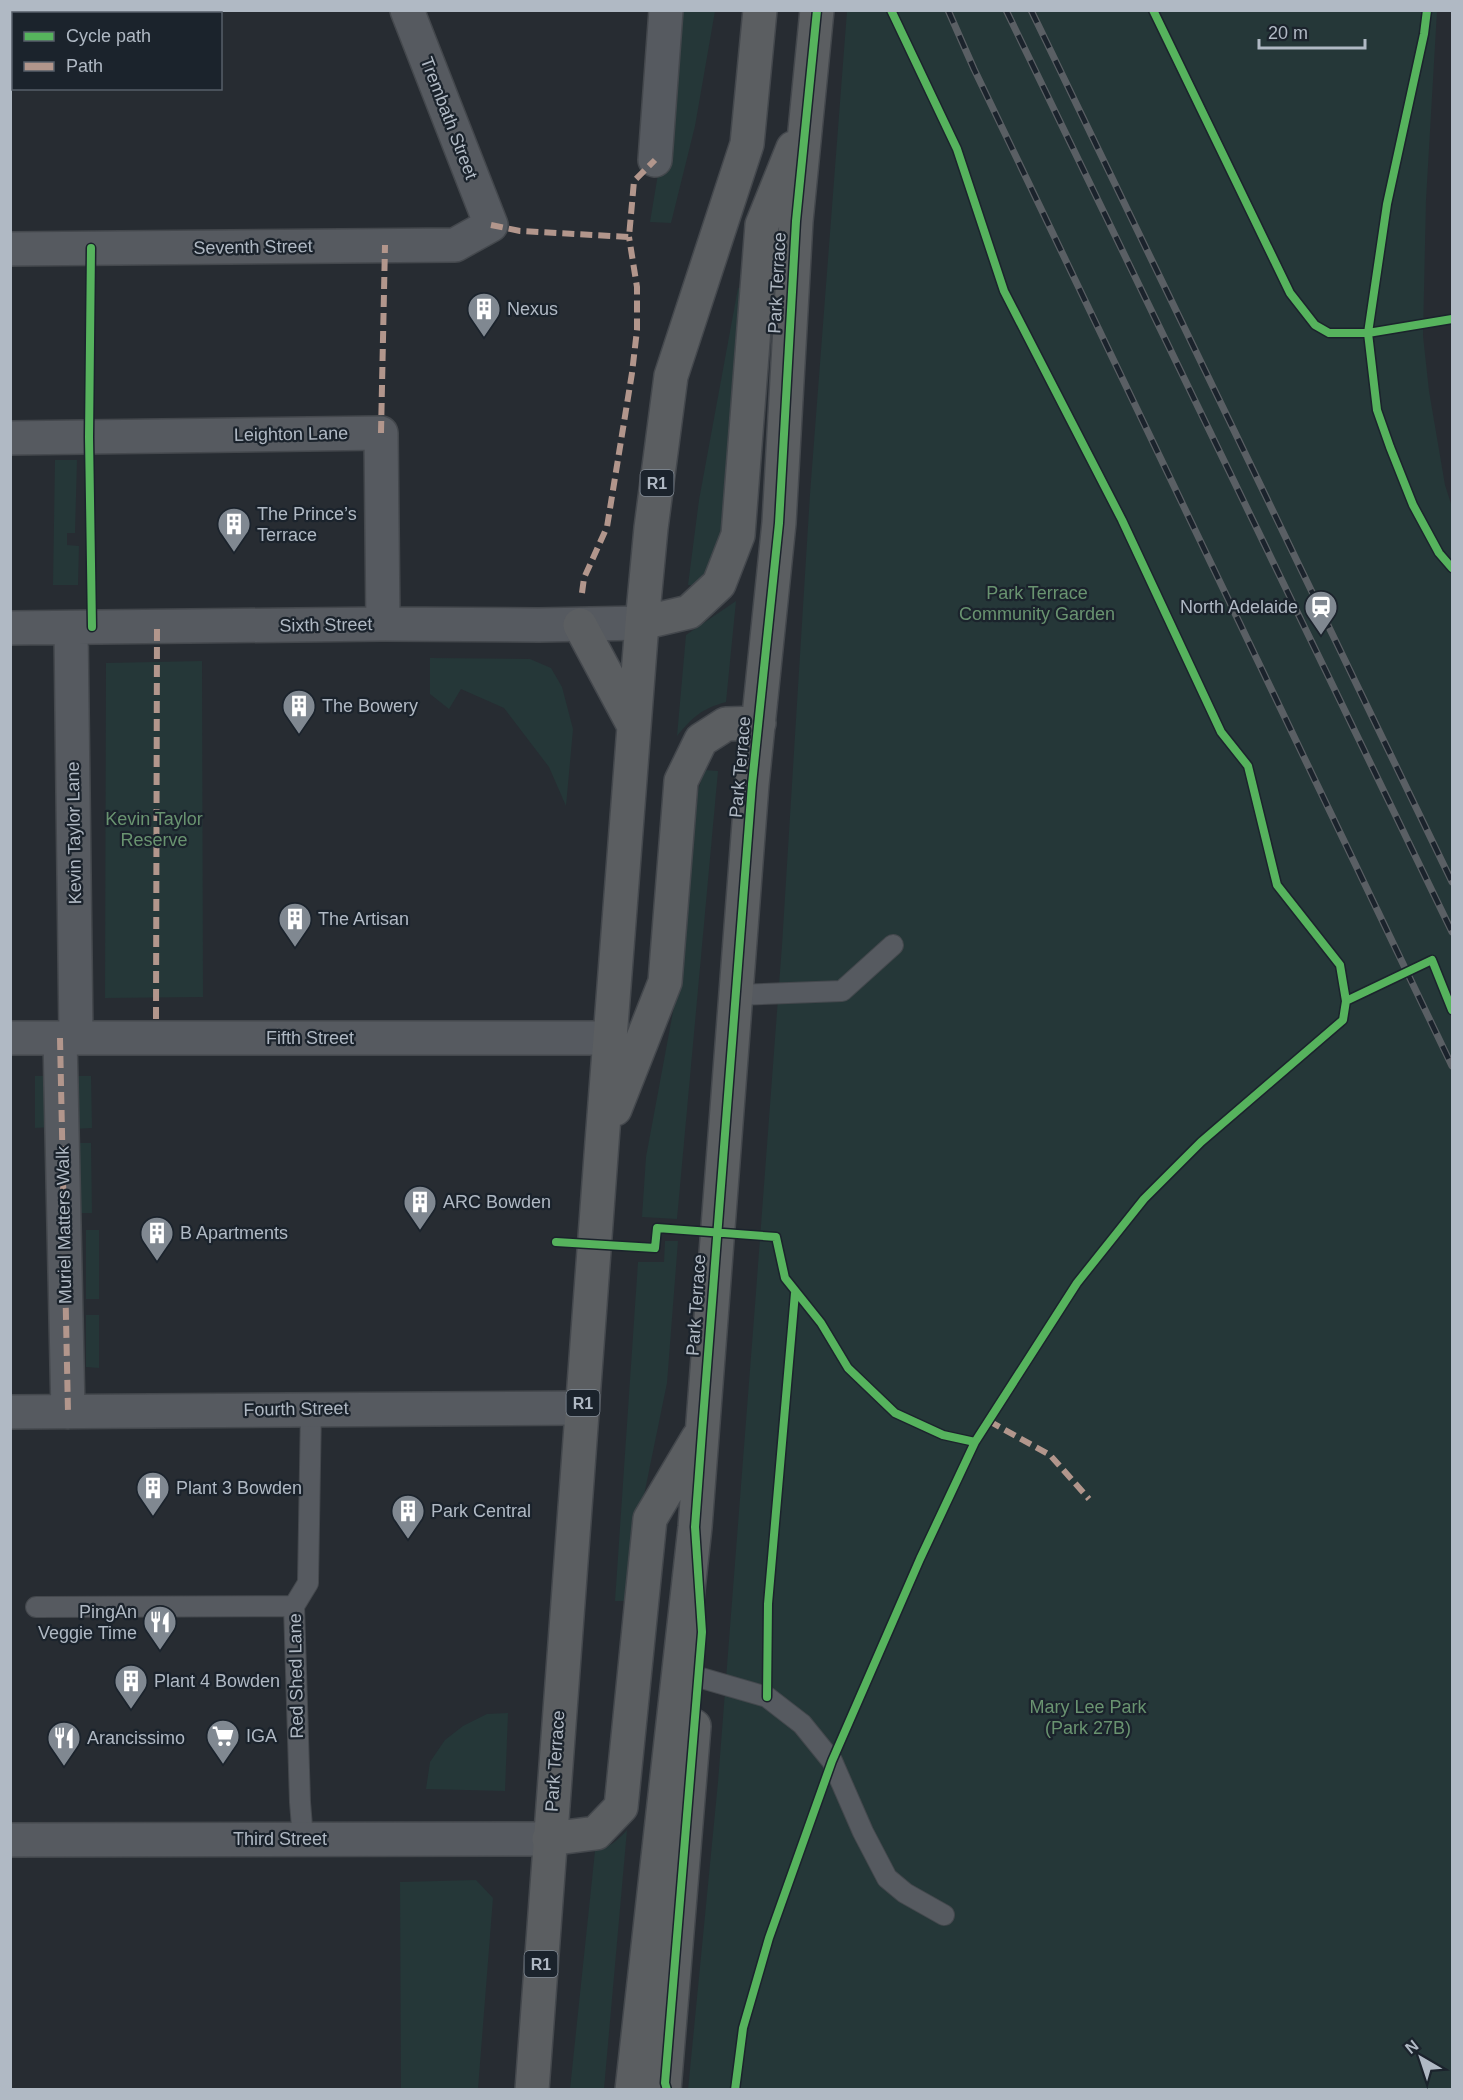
<svg xmlns="http://www.w3.org/2000/svg" width="1463" height="2100" viewBox="0 0 1463 2100" font-family="Helvetica,sans-serif">
  <rect width="100%" height="100%" fill="#272c32"/>
  <path fill="#253738" d="M679,11H715L695,126L671,223L650,222L661,156Z
    M847,11H1437L1426,200L1423,336L1429,391L1445,485L1452,507V2089L688,2090L718,1782L755,1305L782,945L810,494Z
    M738,288L747,289L726,545L704,586L688,585L699,500Z
    M55,460H77L75,533H67V545L79,546L78,585H53Z
    M736,601L726,702C701,709 693,717 677,736L686,635Z
    M430,658L530,659L551,668L562,687L573,729L566,806L549,767L504,708L461,689L449,709L430,694Z
    M202,661L203,997L105,998L106,663Z
    M704,770L718,771L677,1219L642,1217L646,1157L680,974L696,798Z
    M35,1076H51L50,1127L35,1128Z
    M74,1076H91L92,1128L74,1129Z
    M74,1143H91L92,1213H75Z
    M86,1230H99V1299H86Z
    M665,1241H678L667,1383L642,1505L633,1601H615L638,1262H664Z
    M86,1315H99V1368L86,1367Z
    M508,1713L505,1791L426,1789L430,1762L445,1740L463,1726L487,1714Z
    M627,1830L604,2089H570L595,1851C610,1847 617,1841 627,1830Z
    M476,1880L493,1898L478,2089H401L400,1882Z"/>
  <g fill="none" stroke-linecap="round" stroke-linejoin="round">
    <g stroke="#44484d" stroke-width="22">
      <path id="lane" d="M736,995L842,991L893,945
        M36,1607L294,1606
        M698,1677L767,1697L802,1724L832,1761L863,1832L887,1878L905,1893L944,1915
        M303,1839L300,1802L294,1606L308,1583L311,1409"/>
    </g>
    <g stroke="#44484d" stroke-width="36">
      <path id="street" d="M655,160L666,10
        M10,249L455,245L491,225L407,10
        M10,438L381,433L383,624
        M10,628L383,624L539,625L642,623
        M71,628L76,1038
        M10,1038H610
        M60,1038L68,1412
        M10,1412L582,1408
        M10,1840L549,1839"/>
    </g>
    <g stroke="#44484d" stroke-width="36">
      <path id="highway" d="M642,623L689,612L719,584L738,535L762,225L793,148
        M580,625L634,726
        M615,1109L665,982L681,781L701,740L726,724L759,723
        M549,1839L596,1833L621,1807L650,1519L698,1438
        M532,2090L602,1142L642,623L651,528L671,376L747,144L760,10
        M632,2090L695,1527L752,784L779,523L796,221L817,10
        M664,2090L694,1726"/>
    </g>
    <use href="#lane" stroke="#565a60" stroke-width="20"/>
    <use href="#street" stroke="#565a60" stroke-width="33"/>
    <use href="#highway" stroke="#5b5e61" stroke-width="33"/>
    <g stroke="#5a5f64" stroke-width="7">
      <path id="rail" d="M948,10L974,69L1452,1066
        M1006,10L1452,932
        M1031,10L1452,882"/>
    </g>
    <use href="#rail" stroke="#1b232c" stroke-width="4.5" stroke-dasharray="14" stroke-linecap="butt"/>
    <path stroke="#b2968c" stroke-width="6" stroke-dasharray="12 6" stroke-linecap="butt" d="M491,225L520,231L629,237L634,181L655,160
      M381,433L385,245
      M582,593L584,578L607,527L632,373L637,330V287L629,237
      M156,1019L157,627
      M60,1038L68,1412
      M989,1421L1050,1455L1089,1499"/>
    <g stroke="#1b232c" stroke-width="11">
      <path id="cycleway" d="M1153,10L1290,293L1315,325L1329,333H1368L1452,319
        M1427,10L1424,34L1387,204L1368,333L1377,410L1390,447L1413,505L1439,553L1452,568
        M91,248L89,437L92,627
        M1346,1001L1432,960L1452,1010
        M556,1242L655,1248L657,1228L776,1237L785,1278L821,1323L848,1368L895,1413L943,1435L975,1442
        M767,1697L768,1604L795,1293
        M667,2090L665,2083L702,1632L695,1527L702,1432L752,784L779,523L796,221L817,10
        M735,2090L743,2028L769,1938L832,1761L920,1559L975,1442L1077,1283L1144,1199L1201,1142L1343,1020L1346,1001L1340,965L1277,885L1248,766L1221,732L1122,520L1004,291L957,149L891,10"/>
    </g>
    <use href="#cycleway" stroke="#56b35d" stroke-width="8"/>
  </g>
  <defs>
    <g id="building-pin" transform="scale(1.725)"><path d="M0 17L-7.5 6A9.5 9.5 0 1 1 7.5 6Z" fill="#808891" stroke="#1b232c"/><path d="M-4-6H4V6H1V3H-1V6H-4ZM-2.5-4.3h1.7v1.8h-1.7ZM.8-4.3h1.7v1.8H.8ZM-2.5-1h1.7V.8h-1.7ZM.8-1h1.7V.8H.8Z" fill="#fff"/></g>
    <g id="station-pin" transform="scale(1.725)"><path d="M0 17L-7.5 6A9.5 9.5 0 1 1 7.5 6Z" fill="#808891" stroke="#1b232c"/><path d="M-3-6H3Q5-6 5-4V2Q5 4 3 4L4.5 6H3L1.5 4h-3L-3 6H-4.5L-3 4Q-5 4-5 2V-4Q-5-6-3-6ZM-3.5-4v3h7v-3ZM-3.5 1v1.5H-2V1ZM2 1v1.5H3.5V1Z" fill="#fff"/></g>
    <g id="restaurant-pin" transform="scale(1.725)"><path d="M0 17L-7.5 6A9.5 9.5 0 1 1 7.5 6Z" fill="#808891" stroke="#1b232c"/><path d="M-5-6h1v4h1v-4h1v4h1v-4h1v5L-1.5 .5V6h-2V.5L-5-1ZM5-6V6H3V1.5H1.5Q1.5-4 5-6Z" fill="#fff"/></g>
    <g id="supermarket-pin" transform="scale(1.725)"><path d="M0 17L-7.5 6A9.5 9.5 0 1 1 7.5 6Z" fill="#808891" stroke="#1b232c"/><path d="M-6-5.5h2.5l.6 2H6L4.5 2H-2.5L-4.4-4H-6ZM-1.5 3.2a1.3 1.3 0 1 0 .1 0ZM3 3.2a1.3 1.3 0 1 0 .1 0Z" fill="#fff"/></g>
  </defs>
  <g fill-rule="evenodd">
    <use href="#building-pin" x="484" y="309"/>
    <use href="#building-pin" x="234" y="524"/>
    <use href="#station-pin" x="1321" y="607"/>
    <use href="#building-pin" x="299" y="706"/>
    <use href="#building-pin" x="295" y="919"/>
    <use href="#building-pin" x="420" y="1202"/>
    <use href="#building-pin" x="157" y="1233"/>
    <use href="#building-pin" x="153" y="1488"/>
    <use href="#building-pin" x="408" y="1511"/>
    <use href="#restaurant-pin" x="160" y="1622"/>
    <use href="#building-pin" x="131" y="1681"/>
    <use href="#supermarket-pin" x="223" y="1736"/>
    <use href="#restaurant-pin" x="64" y="1738"/>
  </g>
  <g text-anchor="middle" stroke-width="4.5" stroke-linejoin="round" paint-order="stroke">
    <g fill="#1b232c" stroke="#838c96" stroke-width="1.5">
      <rect x="640.5" y="470" width="33" height="26" rx="4.5"/>
      <rect x="566.5" y="1390" width="33" height="26" rx="4.5"/>
      <rect x="524.5" y="1951" width="33" height="26" rx="4.5"/>
    </g>
    <g font-size="16" font-weight="bold" fill="#b0b9c4">
      <text x="657" y="489">R1</text>
      <text x="583" y="1409">R1</text>
      <text x="541" y="1970">R1</text>
    </g>
    <g font-size="18" fill="#b0b9c4" stroke="#1b232c">
      <text transform="translate(449 118) rotate(69)" y="6">Trembath Street</text>
      <text transform="translate(253 247) rotate(-1)" y="6">Seventh Street</text>
      <text transform="translate(777 283) rotate(-87)" y="6">Park Terrace</text>
      <text transform="translate(291 434) rotate(-1)" y="6">Leighton Lane</text>
      <text transform="translate(326 625) rotate(-1)" y="6">Sixth Street</text>
      <text transform="translate(740 767) rotate(-85)" y="6">Park Terrace</text>
      <text transform="translate(74 833) rotate(-91)" y="6">Kevin Taylor Lane</text>
      <text x="310" y="1044">Fifth Street</text>
      <text transform="translate(64 1225) rotate(-91)" y="6">Muriel Matters Walk</text>
      <text transform="translate(696 1305) rotate(-86)" y="6">Park Terrace</text>
      <text transform="translate(296 1409) rotate(-1)" y="6">Fourth Street</text>
      <text transform="translate(296 1676) rotate(-91)" y="6">Red Shed Lane</text>
      <text transform="translate(555 1761) rotate(-86)" y="6">Park Terrace</text>
      <text x="280" y="1845">Third Street</text>
    </g>
    <g font-size="18" fill="#b0b9c4" stroke="#1b232c" text-anchor="start">
      <text x="507" y="315">Nexus</text>
      <text x="257" y="520">The Prince’s<tspan x="257" dy="21">Terrace</tspan></text>
      <text x="1298" y="613" text-anchor="end">North Adelaide</text>
      <text x="322" y="712">The Bowery</text>
      <text x="318" y="925">The Artisan</text>
      <text x="443" y="1208">ARC Bowden</text>
      <text x="180" y="1239">B Apartments</text>
      <text x="176" y="1494">Plant 3 Bowden</text>
      <text x="431" y="1517">Park Central</text>
      <text x="137" y="1618" text-anchor="end">PingAn<tspan x="137" dy="21">Veggie Time</tspan></text>
      <text x="154" y="1687">Plant 4 Bowden</text>
      <text x="246" y="1742">IGA</text>
      <text x="87" y="1744">Arancissimo</text>
    </g>
    <g font-size="18" fill="#699370" stroke="#1b232c">
      <text x="1037" y="599">Park Terrace<tspan x="1037" dy="21">Community Garden</tspan></text>
      <text x="154" y="825">Kevin Taylor<tspan x="154" dy="21">Reserve</tspan></text>
      <text x="1088" y="1713">Mary Lee Park<tspan x="1088" dy="21">(Park 27B)</tspan></text>
    </g>
  </g>
  <rect width="1463" height="2100" fill="none" stroke="#b0b9c4" stroke-width="24"/>
  <rect x="12" y="12" width="210" height="78" fill="#1b232c" stroke="#575f69" stroke-width="1.5"/>
  <rect x="24" y="32" width="30" height="9" fill="#56b35d" stroke="#575f69" stroke-width="1.5"/>
  <text x="66" y="42" font-size="18" fill="#b0b9c4">Cycle path</text>
  <rect x="24" y="62" width="30" height="9" fill="#b2968c" stroke="#575f69" stroke-width="1.5"/>
  <text x="66" y="72" font-size="18" fill="#b0b9c4">Path</text>
  <g transform="translate(1421 2058) rotate(321)" stroke="#1b232c" stroke-width="4.5" paint-order="stroke">
  <path d="M0-4.5L10 22L0 15L-10 22Z" fill="#b0b9c4"/>
  <text y="-9" font-size="16" font-weight="bold" text-anchor="middle" fill="#b0b9c4">N</text>
  </g>
  <path d="M1259 39v9h106v-9" fill="none" stroke="#b0b9c4" stroke-width="3"/>
  <text x="1268" y="39" font-size="18" fill="#b0b9c4" stroke="#1b232c" stroke-width="4.5" paint-order="stroke">20 m</text>
</svg>
